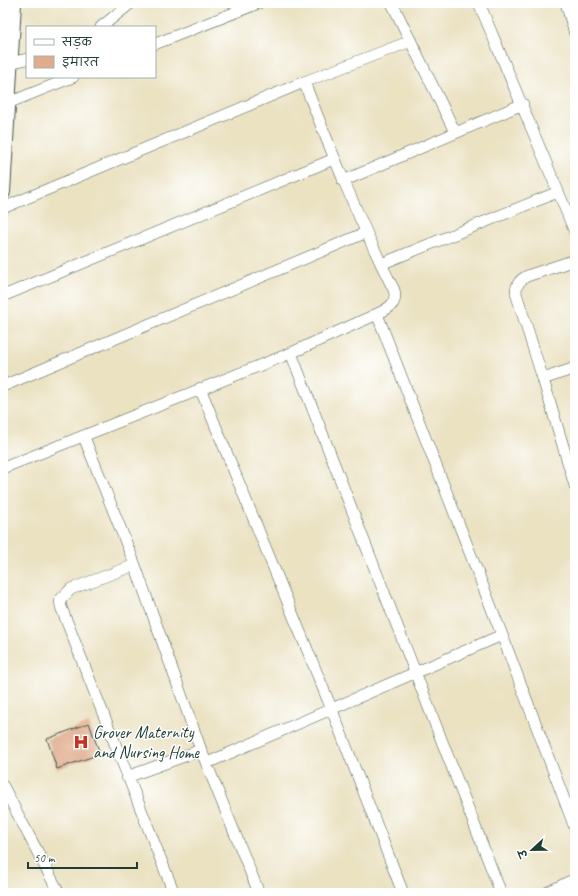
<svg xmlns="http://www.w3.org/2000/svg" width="578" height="896" viewBox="0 0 578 896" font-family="Caveat,'Playpen Sans Deva',sans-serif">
  <rect width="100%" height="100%" fill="#fff"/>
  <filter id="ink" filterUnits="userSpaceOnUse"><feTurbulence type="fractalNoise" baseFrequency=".025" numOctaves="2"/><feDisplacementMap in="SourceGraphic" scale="8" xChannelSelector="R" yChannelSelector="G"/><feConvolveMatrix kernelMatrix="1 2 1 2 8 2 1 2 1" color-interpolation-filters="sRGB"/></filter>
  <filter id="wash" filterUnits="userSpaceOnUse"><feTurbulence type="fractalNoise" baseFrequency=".012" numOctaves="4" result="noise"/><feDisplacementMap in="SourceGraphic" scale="16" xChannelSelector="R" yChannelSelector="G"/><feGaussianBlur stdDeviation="0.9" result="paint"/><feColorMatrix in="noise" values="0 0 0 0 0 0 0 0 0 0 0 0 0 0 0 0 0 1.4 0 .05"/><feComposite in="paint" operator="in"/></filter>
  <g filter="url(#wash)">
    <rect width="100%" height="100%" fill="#ebe2c2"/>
    <g id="blocks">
      <path fill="#e0ac8c" d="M89,723L100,754L57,769L47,739Z"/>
    </g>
  </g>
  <g filter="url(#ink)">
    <use href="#blocks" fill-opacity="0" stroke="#3e5649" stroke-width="1"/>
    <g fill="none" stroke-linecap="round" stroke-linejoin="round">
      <g stroke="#3e5649" stroke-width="12">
        <path id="minor" d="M392,3L455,132
          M479,3L575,232
          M566,3L575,34
          M101,27L131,3
          M155,44L259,3
          M10,63L27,59
          M3,105L73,77
          M343,181L523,104
          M3,208L304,82L411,41
          M381,264L558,192
          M3,296L334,159
          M377,314L502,635L575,828
          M291,353L501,893
          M575,368L543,379L575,486
          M543,379L516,293C516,284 520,280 527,276L575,260
          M3,386L365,233
          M200,388L332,710L403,893
          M84,437L135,565L201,750L259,893
          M3,468L291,353L377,314C388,309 398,304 394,290C360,223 332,153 304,82
          M135,565L71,589L60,600L61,607L174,893
          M207,763L502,635
          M127,777L201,750
          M3,786L59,893
          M546,893L575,879"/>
      </g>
      <g stroke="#3e5649" stroke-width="16">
        <path id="tertiary" d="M3,192L14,3"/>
      </g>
      <use href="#minor" stroke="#fff" stroke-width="11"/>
      <use href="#tertiary" stroke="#fff" stroke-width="14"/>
    </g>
  </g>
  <defs>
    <g id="hospital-bare" transform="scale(1.2)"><path d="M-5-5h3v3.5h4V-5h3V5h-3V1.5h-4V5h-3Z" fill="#c8321e" stroke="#fff" stroke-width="2.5" paint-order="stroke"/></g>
  </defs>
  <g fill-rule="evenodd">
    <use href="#hospital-bare" x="81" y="742"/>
  </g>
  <g text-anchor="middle" stroke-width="3" stroke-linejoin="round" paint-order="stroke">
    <g font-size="17" fill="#1f3d34" stroke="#fff" text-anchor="start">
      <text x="93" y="738">Grover Maternity<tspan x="93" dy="20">and Nursing Home</tspan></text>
    </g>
  </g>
  <rect width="578" height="896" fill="none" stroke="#fff" stroke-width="16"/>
  <rect x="26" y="26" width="130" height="52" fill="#ffffff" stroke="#a5b1ae"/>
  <rect x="34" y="39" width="20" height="6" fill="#ffffff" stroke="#a5b1ae"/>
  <text x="62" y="46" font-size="12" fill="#1f3d34">सड़क</text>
  <rect x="34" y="56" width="20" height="12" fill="#e0ac8c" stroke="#a5b1ae"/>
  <text x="62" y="66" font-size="12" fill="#1f3d34">इमारत</text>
  <g transform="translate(532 850) rotate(248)" stroke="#ffffff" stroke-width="3" paint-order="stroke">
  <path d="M0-3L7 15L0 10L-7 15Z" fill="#1f3d34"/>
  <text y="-6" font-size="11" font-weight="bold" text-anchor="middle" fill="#1f3d34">उ</text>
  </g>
  <path d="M28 862v6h109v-6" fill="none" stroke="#1f3d34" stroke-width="2"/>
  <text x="34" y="862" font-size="12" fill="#1f3d34" stroke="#ffffff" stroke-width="3" paint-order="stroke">50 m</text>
</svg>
